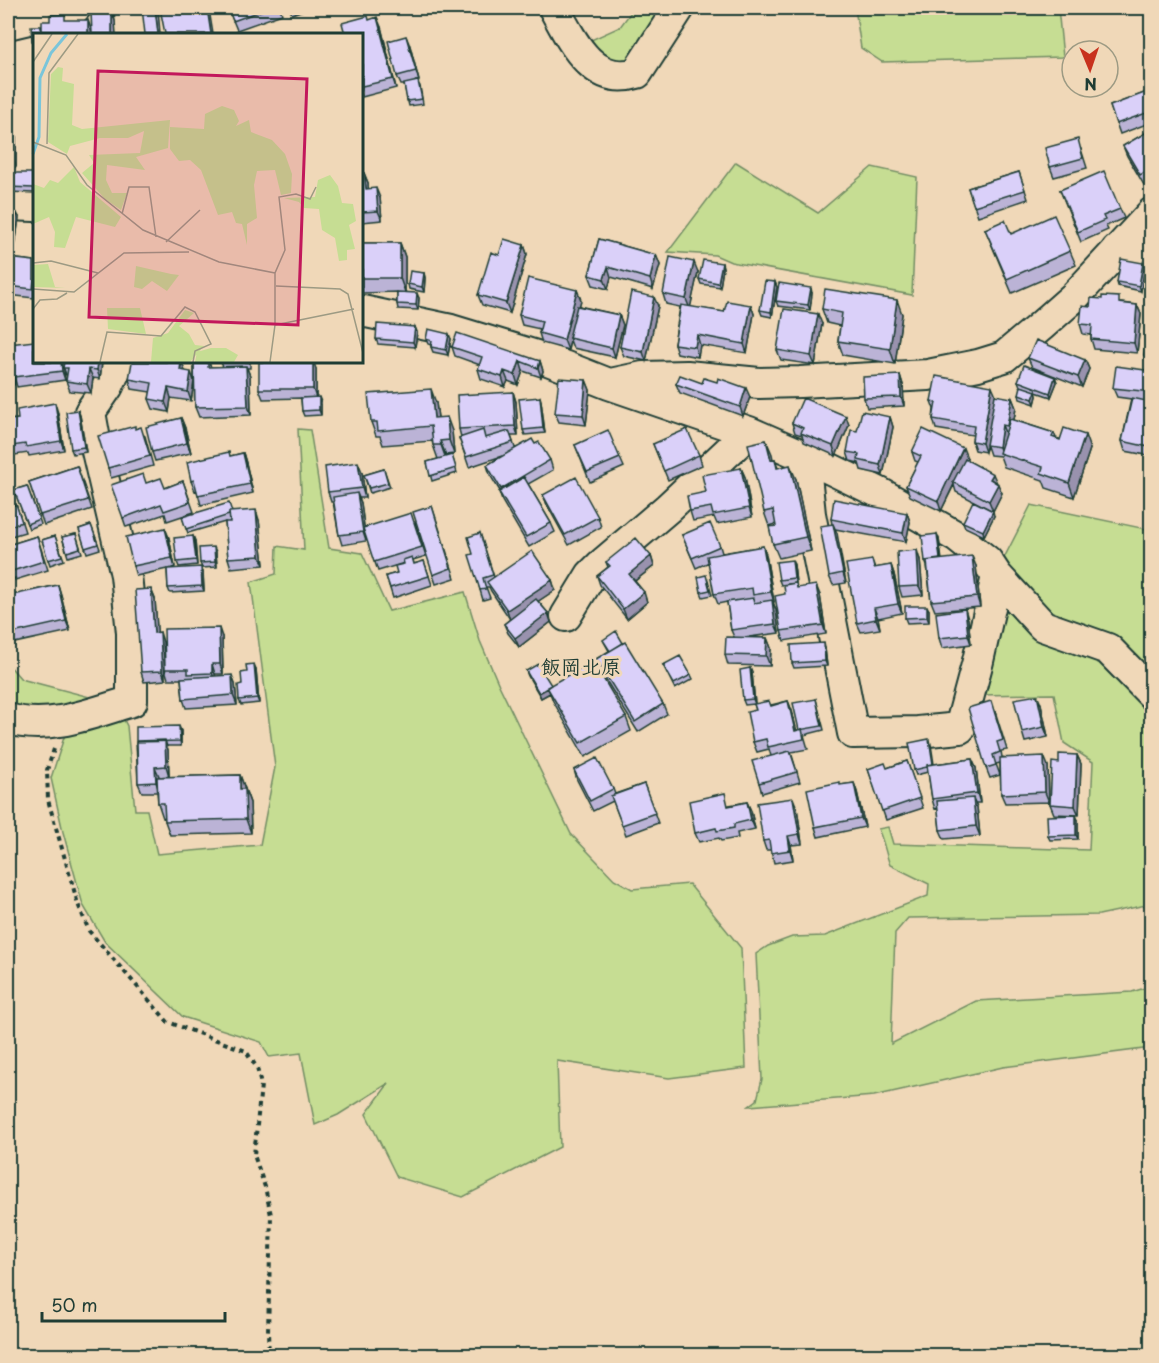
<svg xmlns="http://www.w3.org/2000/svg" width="1159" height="1363" viewBox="0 0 1159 1363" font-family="'Playpen Sans','Klee One',sans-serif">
  <rect width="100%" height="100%" fill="#f0d8b8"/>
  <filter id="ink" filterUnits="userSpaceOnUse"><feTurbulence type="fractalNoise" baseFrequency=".0167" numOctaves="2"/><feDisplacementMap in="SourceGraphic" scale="12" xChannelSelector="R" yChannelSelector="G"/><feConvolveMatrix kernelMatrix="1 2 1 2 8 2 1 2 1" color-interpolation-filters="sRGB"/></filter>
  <g filter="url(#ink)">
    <path fill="#c6dd93" stroke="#728d64" stroke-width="1.5" d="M634,8H667L630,62H610L580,45L620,27Z
      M855,8H1058L1063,57L882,62L861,48Z
      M736,162L818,213L872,167L917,177L912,295L731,262L715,255L668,252Z
      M298,429L310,430L329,548L362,553L389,611L465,592L480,641L499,685L571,834L614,879L632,889L689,884L741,948L746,1068L669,1078L557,1061L560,1147L463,1197L397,1177L366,1114L389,1083L338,1115L315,1125L301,1053L269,1057L261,1042L183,1017L105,942L83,905L63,832L51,778L67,728L120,712L127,726L135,810H147L157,854L260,845L275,767L251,582L276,574L277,546L304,550Z
      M1031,505L1151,530V678L1048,616L1002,562Z
      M1002,598L1094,655L1151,715V904L1099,915L908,918L895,933L891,1044L976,1001L1132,992L1151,986V1048L1003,1067L874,1096L749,1106L757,1100L762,1079L756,954L768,946L792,937L825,936L928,896L929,884L890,865C885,852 884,841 878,829L888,827L893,844L1089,850L1093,762L1064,743L1054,694L976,695Z
      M8,664L21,679L105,701L62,715L8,711Z"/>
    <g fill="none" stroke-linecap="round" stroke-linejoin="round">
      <g stroke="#1f3d34" stroke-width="34">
        <path id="minor" d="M130,8L131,34
          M554,8C571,39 592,87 637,73L679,8
          M8,24L75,8
          M8,205L34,206
          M1117,250L1152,255
          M362,311L451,330L543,358L609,384L749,432L804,456L880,493L957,537L987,561L997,576L1043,626L1108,649L1152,694
          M615,383L643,377L687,376L759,383L800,382L928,375L978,365L1004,357L1041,326L1075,296L1152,213
          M804,456L810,514L853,733L918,732L960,728L978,661L997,576
          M566,616L591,575L600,566L668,508L749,432
          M8,719C50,731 92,713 132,701V633L126,575L97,451L90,412L108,386L119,362"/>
      </g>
      <path stroke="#1f3d34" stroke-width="4" stroke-dasharray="4.5 4.5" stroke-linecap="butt" d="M54,749L47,770L48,800L78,904L89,931L168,1022L246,1051L257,1068L261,1085L254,1155L265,1187L271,1215L268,1332L269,1356"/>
      <use href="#minor" stroke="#f0d8b8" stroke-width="30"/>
    </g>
    <path fill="#bbb3d6" stroke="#1f3d34" stroke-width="1.5" d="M228,8H280L282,14L237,30Z
      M289,8H309L292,14Z
      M369,20L381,27L396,88L362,97V34Z
      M410,46L419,81H416L420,86L423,104L409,106L404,85H401L397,76Z
      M1152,90V122L1120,134L1110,106Z
      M8,113L16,128V167H8Z
      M1152,129V180L1144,185L1127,156L1123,146Z
      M1081,149L1087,168L1054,177L1050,167Z
      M1019,172L1028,199L978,216L968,188Z
      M34,173V193L8,192V177H13Z
      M362,173H364L368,183V189L380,198L382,220L362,222Z
      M1060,190L1120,209L1124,218L1106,226L1108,230L1081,242Z
      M8,211L19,217L15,247L8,246Z
      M985,229L1011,234L1070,251L1076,265L1012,293Z
      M599,239L656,255L660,265L653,289L611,277L608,289L593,285L589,275Z
      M362,243H400L405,257V292L419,298L418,310L398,309L397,304V292L362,293Z
      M524,245L527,254L510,313L482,305L478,295L499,255Z
      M8,258L34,261V298L8,295Z
      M722,263L723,268L720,287L701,284L699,279Z
      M1143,263L1145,268L1141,291L1118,286L1117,282Z
      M698,272L690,307L724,312L751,305L754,314L747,353L700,345L698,357L677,353L674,344L680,307L666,304L663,294Z
      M424,273L425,278L424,292L409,289L408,284Z
      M775,282L777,287L772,317L762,315L760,310Z
      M577,290L581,300L579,306L619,315L623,325L615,357L573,348L570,340L568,350L542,343L539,333L540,329L522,325L519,315Z
      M812,293L810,310L778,306L776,301Z
      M1121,303L1137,305L1141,314L1137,353L1094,349L1091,339V335L1083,334L1080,324L1090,307Z
      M658,306L646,361L624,356L620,347Z
      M822,309L902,314L895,364L843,355L838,341L840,326L827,323Z
      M1152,319V365H1148L1144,355Z
      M822,324L815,365L781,360L777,350Z
      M415,327L417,332L415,347L378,344L376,339Z
      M8,339L14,385L8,386Z
      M426,339H451L448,355L433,352L431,347V345L428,344Z
      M452,347L540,361L543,371L541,377L523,371L518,385L508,381L505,387L481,379L478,369L480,365L455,356Z
      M1028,358L1085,360L1089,369L1082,387L1032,367Z
      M34,362H63L64,366L102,362L100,379L93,378L91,393L70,391L66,381L67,377L64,369L65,380L17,387L14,377Z
      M194,362H209L211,367H223L221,362H250V368H247L250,376L251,415L199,417L195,407L194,382L191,401L171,398L169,412L153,409L149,399L151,392L132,389L129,379L185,371L194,381Z
      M316,369V397L321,402V415L304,416L302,411L301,398L263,399L259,389Z
      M1152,371V456L1125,451L1122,441L1131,399L1117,397L1113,388Z
      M900,375L903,385L904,406L867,408L864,398Z
      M1055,377L1057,382L1051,397L1036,392L1037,396L1035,404L1020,399L1019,394L1025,388L1020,386L1018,381Z
      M586,380L590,390L586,425L559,422L555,413Z
      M702,383L750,397L743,416L680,393L676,384Z
      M513,392L516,402L518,436H511L515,448L535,444L550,460L553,470L528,484L551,523L555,532L529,547L502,501L499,492L500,491L490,475L487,465L502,456L469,467L459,438L461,437L459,429Z
      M540,397L541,401L545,433L525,435L523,430Z
      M1012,398L1016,408L1014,420L1054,433L1056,438L1090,449L1074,497L1046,488L1043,480L1004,467L1000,456L990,455L987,446L985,452L975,450L972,441L973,435L936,429L933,419L934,409L931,401Z
      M436,403L438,418L452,431L454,454L446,455V457L452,455L457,473L432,481L427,462L438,459L433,445L432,441L383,445L380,436H376L371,422Z
      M8,404L12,420L58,413L64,450L29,456L28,453L15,455L12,446L8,428Z
      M80,415L86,452L73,454L71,449Z
      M890,417L893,427L883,475L861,470L859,463L850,461L847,452L857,431Z
      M181,418L185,428L191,453L155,461L152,452Z
      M792,423L849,425L836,456L804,442L802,435L795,433Z
      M136,429L145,436L153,466L111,478L108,468Z
      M766,440L773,460L775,459L778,467L796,479L811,551L779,558L773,544L776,524L769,526L764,512Z
      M653,444L699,455L702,465L668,480Z
      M575,445L620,458L624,467L590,482Z
      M912,452L967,458L966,460L1002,493L993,511L956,492L954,485L941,511L910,496L906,486L918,462L915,461Z
      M243,453L246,463L253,493L201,505L197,490L195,491L191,481L231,456Z
      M77,466L92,509L44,525L29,482Z
      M741,468L745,477L752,517L717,524L714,517L693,521L690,511L706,492Z
      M384,469L390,487L370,493L364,475Z
      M362,472L365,498H359L361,503L364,527L415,522L426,556L413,560L414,564L424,561L432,585L393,598L386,576L397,573L404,563L378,571L365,533L366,541L342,545L339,535L333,502H331L328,492Z
      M183,481L194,512L167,521L165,514L126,527L123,518L146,483L165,488Z
      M27,486L41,524L29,529L14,490Z
      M543,495L598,517L601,527L569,545L547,505Z
      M16,504L25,532L8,537V507Z
      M432,506L455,578L436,584L433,575Z
      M232,512L259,520L264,565L231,568L228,558L225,522L188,533L182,517Z
      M907,513L910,522L906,542L835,529L846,583L833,585L829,576L832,524L831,519Z
      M994,516L984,536L965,527L963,522Z
      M91,525L100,549L87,553L79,529Z
      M165,528L169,538L175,567L169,569L203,572L204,591L170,593L168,588L167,569L136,576L133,566Z
      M480,533L494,577L552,580L555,590L538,601L548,613L551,622L519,647L508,633L504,624L510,619L491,591L489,587H486L490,598L483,600L480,590L473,554Z
      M76,534L82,553L68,557L62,537Z
      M937,534L939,539L942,560L976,566L980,607L935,611L931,601L927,566L925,561Z
      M682,535L720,546L722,553L763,546L766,555L774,602H773L776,610L779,633L749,637L767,638L771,648L770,666L728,665L725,655L734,637L731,630L727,602L718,604L714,594L709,562L696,568Z
      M37,536L48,570L15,580V578L8,580V545Z
      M55,536L64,560L50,565L42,540Z
      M193,536L195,541L197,565L179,567L177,562Z
      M216,552L217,567L202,568L200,563Z
      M651,556L654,566L635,581L647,602L627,619L600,585L597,576L608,567L606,562Z
      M872,560L875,568L891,565L894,574L902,613L878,618L880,629L861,632L857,623Z
      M920,560L923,595L902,597L899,587Z
      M794,565L796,583L781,585L779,580Z
      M708,580L712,595L703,597L701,592Z
      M58,585L61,595L70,631L10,644L8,637V596Z
      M798,588L820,595L826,634L784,641L781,631Z
      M151,589L155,599L157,633L163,642L165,680L144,682L141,672Z
      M929,610V622L907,623L905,618Z
      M968,619L971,644L942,648L939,638Z
      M222,637L223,674H215V676L235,684L237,705L186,708L183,699L181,679H168L165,669Z
      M603,640L663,704L667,714L638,732L599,669L596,659L609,651Z
      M825,648L827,666L794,668L792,663Z
      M663,665L691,675L693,679L675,689Z
      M750,668L752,673L755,704L771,705L788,701L792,711L796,730H799L816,699L824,730L804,735L808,749L791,752L800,782L762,793L759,783L771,756L769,749L757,752L753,742L756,710L754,704L745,705L743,700Z
      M256,669L259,703L241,705L239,700L242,684L247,672Z
      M526,671L551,685L626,717L631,731L585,757L553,701L550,693L541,698L528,676Z
      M1041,704L1048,737L1025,742L1022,732Z
      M995,711L1007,750L1001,751L1002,757L1048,766L1049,802L1005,803L1001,794L1000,763L996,764L1000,775L990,778L986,768Z
      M181,731V746H167L168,750L169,776L159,777L240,775L250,803L251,833L170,835L165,821V817L163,818L158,803L157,792H142L138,783L136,742Z
      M931,744L934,764L972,759L976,768L980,803H975L977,807L980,836L944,839L940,830L938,808L935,809L932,799L928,772L916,775L914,770Z
      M1077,755L1081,764L1079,815L1054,814L1050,804L1059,763Z
      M907,761L923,808L886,820L868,769L887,768Z
      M574,770L613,789L615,794L644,784L658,823L626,835L613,801L593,811L577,780Z
      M854,783L857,792L865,827L818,837L815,827L841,785Z
      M747,802L751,811L755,829L737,833L738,838L721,841L719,838L699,842L695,833L729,805Z
      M797,808L802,844L791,845L793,860L774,863L771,850H766L763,841Z
      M1078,820V839L1050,840L1048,836Z"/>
    <path fill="#9992ae" stroke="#1f3d34" stroke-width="1.5" d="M155,8H158L160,34H158Z
      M207,8H208L209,9L213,34H211Z
      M112,11L115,21L116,34H112Z
      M377,17L381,27L396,88L393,79Z
      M88,20L91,29L92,34H88Z
      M406,36L410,46L419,81L416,71Z
      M11,113L16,128V167L11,153Z
      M364,173L368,183L369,198L366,189Z
      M376,188L380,198L382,220L378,211Z
      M17,213L19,217L15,247L14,242Z
      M400,243L405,257V292L400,278Z
      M524,245L527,254L510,313L506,303Z
      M656,255L660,265L653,289L650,279Z
      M694,262L698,272L690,309L686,299Z
      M722,263L723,268L720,287L718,283Z
      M1143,263L1145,268L1141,291L1139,286Z
      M608,267L611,277L608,289L604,279Z
      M424,273L425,278L424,292L422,287Z
      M775,282L777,287L772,317L771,312Z
      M811,288L812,293L810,310L808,305Z
      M577,290L581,300L571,338H569L570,340L568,350L564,340Z
      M417,293L419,298L418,310L416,305Z
      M654,297L658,306L646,361L643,352Z
      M897,300L902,314L895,364L890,349Z
      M751,305L754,314L747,353L744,344Z
      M1137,305L1141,314L1137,353L1134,343Z
      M818,314L822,324L815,365L811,356Z
      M619,315L623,325L615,357L612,348Z
      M415,327L417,332L415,347L413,342Z
      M449,334L451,339L448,355L446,350Z
      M697,335L700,345L698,357L695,347Z
      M8,339L14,385L10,376L8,354Z
      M1085,360L1089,369L1082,387L1078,377Z
      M520,361L523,371L518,385L515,375Z
      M540,361L543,371L541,377L538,368Z
      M61,362H63L65,380L62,371Z
      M98,362H102L100,379L97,370Z
      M182,362L185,371L180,370Z
      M313,362H314L316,369V398L313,389Z
      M246,366L250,376L251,415L248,406Z
      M89,369L93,378L91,393L87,384Z
      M504,371L508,381L505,387L502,377Z
      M191,372L194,381L191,401L188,392Z
      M900,375L903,385L904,406L901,397Z
      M1055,377L1057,382L1051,397L1050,393Z
      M586,380L590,390L586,425L583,415Z
      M992,386L996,395L985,452L982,443Z
      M168,388L171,398L169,412L165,402Z
      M746,388L750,397L743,416L740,407Z
      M431,389L436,403L440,433L434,418Z
      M1036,391L1037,396L1035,404L1033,399Z
      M513,392L516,402L518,436L515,426Z
      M319,397L321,402V415L319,410Z
      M540,397L541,401L545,433L543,428Z
      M1012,398L1016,408L1011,435L1007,426Z
      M55,403L58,413L64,450L61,441Z
      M78,410L80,415L86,452L84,447Z
      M846,416L849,425L836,456L833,446Z
      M447,417L452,431L454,454L449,440Z
      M890,417L893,427L883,475L880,465Z
      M181,418L185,428L191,453L187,443Z
      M1002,425L1006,435L1001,454L999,447Z
      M1085,435L1090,449L1074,497L1069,483Z
      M1152,438V453L1149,447Z
      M766,440L772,454L776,474L771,460Z
      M440,441L446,455V459L441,445Z
      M963,448L967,458L954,483L953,482L954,484L941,511L938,501Z
      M243,453L246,463L253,493L250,484Z
      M358,462L362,472L365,498L362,488Z
      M790,465L796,479L811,551L806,537Z
      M741,468L745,477L752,517L749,508Z
      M993,474L997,483L990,479Z
      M998,484L1002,493L993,511L989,501Z
      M357,493L361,503L366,541L363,532Z
      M256,510L259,520L264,565L260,556Z
      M993,511L994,516L984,536L983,531Z
      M907,513L910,522L906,542L903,533Z
      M833,524L837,533L846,583L843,573Z
      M165,528L169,538L175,567L172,558Z
      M937,534L939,539L942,564L940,559Z
      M193,536L195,541L197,565L196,560Z
      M763,546L766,555L774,602L771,592Z
      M214,547L216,552L217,567L215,562Z
      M917,550L920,560L923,595L919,586Z
      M651,556L654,566L632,583L629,574Z
      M972,556L976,566L980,607L977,597Z
      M792,560L794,565L796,583L794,578Z
      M891,565L894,574L902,613L898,604Z
      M201,567L203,572L204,591L202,586Z
      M552,580L555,590L510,620L507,610Z
      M58,585L61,595L70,631L66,621Z
      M816,585L820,595L826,634L823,625Z
      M151,589L155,599L158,642L154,633Z
      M644,592L647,602L627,619L623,609Z
      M772,600L776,610L779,633L775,624Z
      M927,606L929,610V622L927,617Z
      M874,608L878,618L880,629L876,619Z
      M965,609L968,619L971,644L968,635Z
      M548,613L551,622L519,647L515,638Z
      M219,628L222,637L223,674L220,664Z
      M160,632L163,642L165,680L162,671Z
      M767,638L771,648L770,666L766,656Z
      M824,643L825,648L827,666L825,661Z
      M212,664L215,674L216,683L212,673Z
      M254,664L256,669L259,703L257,698Z
      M750,668L752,673L755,704L753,699Z
      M232,675L235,684L237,705L233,695Z
      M548,688L550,693L541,698L539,693Z
      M1037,695L1041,704L1048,737L1044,727Z
      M788,701L792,711L799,740L795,731Z
      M179,726L181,731V746L180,741Z
      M165,740L168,750L169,776L166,766Z
      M1077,755L1081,764L1079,815L1075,806Z
      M1044,756L1048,766L1049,802L1045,792Z
      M972,759L976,768L980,803L977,793Z
      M155,767L159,776V792L156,782Z
      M240,775L250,803L251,833L246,819L240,789Z
      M854,783L857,792L865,827L861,818Z
      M793,798L797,808L802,844L799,834Z
      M973,798L977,807L980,836L976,826Z
      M747,802L751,811L755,829L751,820Z
      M1076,815L1078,820V839L1076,835Z
      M788,836L791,845L793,860L790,850Z"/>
    <path fill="#dad0f9" stroke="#1f3d34" stroke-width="1.5" d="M142,8H155L158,34H145Z
      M160,8H207L211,34H165Z
      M228,8H269L233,21Z
      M112,11V34H92L91,12Z
      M65,14V20H88V34H42V21H50V15Z
      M368,16L369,20L377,17L393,79L362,86V34H345L342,23Z
      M31,26H41V34H34V41H32Z
      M276,31L278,34H268Z
      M406,36L416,71L397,76L388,41Z
      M418,81L422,99L407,101L404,84Z
      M1152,90V111L1116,124L1110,106Z
      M8,113H11V153H8Z
      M1152,129V168L1140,175L1123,146Z
      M1078,139L1083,158L1050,167L1045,148Z
      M1104,171L1120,209L1103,216L1105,220L1078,232L1060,190Z
      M1019,172L1025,190L974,206L968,188Z
      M13,173H34V188L8,187V177H13Z
      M362,173H364L366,189L376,188L378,211L362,212Z
      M8,211L17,213L14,242L8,241Z
      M1054,215L1070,251L1007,279L985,229L1005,220L1011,234Z
      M504,239L524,245L506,303L478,295L491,252L499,255Z
      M599,239L656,255L650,279L608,267L604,279L589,275Z
      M362,243H400V278H362Z
      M670,257L694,262L686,299L663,294Z
      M8,258L34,261V278L33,289L8,286Z
      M1121,259L1143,263L1139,286L1117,282Z
      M703,260L722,263L718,283L699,279Z
      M410,271L424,273L422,287L408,284Z
      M528,278L577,290L564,340L539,333L542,321L519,315Z
      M765,281L775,282L771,312L760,310Z
      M779,283L811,288L808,305L776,301Z
      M825,289L897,300L890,349L838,341L842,313L822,309Z
      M397,292L417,293L416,305L397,304Z
      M631,292L654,297L643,352L620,347Z
      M1102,296L1119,297V303L1137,305L1134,343L1091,339L1092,325L1080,324L1082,306L1090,307L1091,298L1102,299Z
      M727,301L751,305L744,344L697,335L695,347L674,344L681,305L724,312Z
      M577,306L619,315L612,348L569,338Z
      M784,309L818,314L811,356L777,350Z
      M1148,318L1152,319V356L1144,355Z
      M377,324L415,327L413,342L376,339Z
      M428,329L449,334L446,350L431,347L432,341L426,339Z
      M457,333L540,361L538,368L520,361L515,375L504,371L502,377L478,369L482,357L452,347Z
      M1036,340L1085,360L1078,377L1028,358Z
      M34,341V362H61L62,371L14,377L9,344Z
      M8,354L10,376H8Z
      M64,362H98L97,370L89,369L87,384L66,381L68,368H63Z
      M132,362H181L180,370L191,372L188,392L168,388L165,402L149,399L152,383L129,379Z
      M194,362H208V367L246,366L248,406L195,407Z
      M259,362H313V389H259Z
      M1024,365L1055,377L1050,393L1018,381Z
      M1116,366L1152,371V392L1113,388Z
      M680,375L702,383L704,378L717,382L718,378L746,388L740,407L676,384Z
      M900,375L901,397L864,398L863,377Z
      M936,376L992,386L982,443L972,441L974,426L933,419L936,402L931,401Z
      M559,378L586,380L583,415L555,413Z
      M1021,386L1036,391L1033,399L1019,394Z
      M431,389L434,418L447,417L449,440L440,441L441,445H433L431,426L378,431L377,422H371L368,394Z
      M513,392L515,426L459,429L457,395Z
      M995,395L1012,398L1007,426L1002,425L999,447L986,445Z
      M319,397V410L302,411L301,398Z
      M540,397L543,428L523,430L519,399Z
      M803,398L846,416L833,446L801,433L803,428L792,423Z
      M1132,398L1151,402L1152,400V438L1149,447L1122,441Z
      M55,403L61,441L26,447L25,444L12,446L8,420L18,419L17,410Z
      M8,405L12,420H8Z
      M78,410L84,447L71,449L66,412Z
      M862,411L890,417L880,465L858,460L859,454L847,452L851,430L857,431Z
      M181,418L187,443L152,452L146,427Z
      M1010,419L1054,433L1052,437L1060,440L1064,428L1085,435L1069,483L1041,473L1043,467L999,453Z
      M135,426V429L141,427L150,456L108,468L98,436Z
      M687,429L699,455L664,471L653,444Z
      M923,429L963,448L938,501L906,486L921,456L912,452Z
      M483,430L485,438L509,431L513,442L466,457L459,438Z
      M608,430L620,458L587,472L575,445Z
      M532,439L535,444L539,442L550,460L501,489L487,465Z
      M766,440L771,460L775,459L777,468L790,465L806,537L773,544L769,527L776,526L773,510L764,512L748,444Z
      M229,452L230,456L243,453L250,484L198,495L194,480L191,481L187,462Z
      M452,455L456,468L430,476L427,462Z
      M965,459L993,474L990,479L998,484L989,501L953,482Z
      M358,462L362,488L328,492L325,467Z
      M77,466L88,500L40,515L29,482Z
      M741,468L749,508L713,515L711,507L690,511L687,496L706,492L702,475Z
      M384,469L388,483L369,488L364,475Z
      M143,474L146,483L161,478L165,488L183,481L190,502L164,511L161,504L123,518L111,485Z
      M524,477L551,523L526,537L499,492Z
      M576,477L598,517L565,535L543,495Z
      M27,486L39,519L27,524L14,490Z
      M357,493L363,532L339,535L333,497Z
      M834,499L907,513L903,533L831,519Z
      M973,501L993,511L983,531L963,522Z
      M229,503L232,512H229V515L186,529L182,517Z
      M16,504L22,522L8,527V507Z
      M432,506L451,568L433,575L413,512Z
      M256,510L260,556L228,558L225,522H230L229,512Z
      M411,513L422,547L374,562L363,528Z
      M710,523L720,546L692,558L682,535Z
      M833,524L843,573L829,576L820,526Z
      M91,525L98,544L85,548L79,529Z
      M165,528L172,558L133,566L126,537Z
      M480,533L493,575L483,578L486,589L480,590L469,555L473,554L468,537Z
      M76,534L80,548L67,552L62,537Z
      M937,534L940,559L925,561L922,536Z
      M37,536L44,561L12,571L11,568L8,569V545Z
      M55,536L62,556L48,560L42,540Z
      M193,536L196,560L177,562L174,538Z
      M636,538L651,556L629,574L644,592L623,609L597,576L610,566L606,562Z
      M763,546L771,592L753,595L752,588L714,594L707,556Z
      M214,547L215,562L200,563L199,548Z
      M917,550L919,586L899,587L897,552Z
      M532,551L552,580L507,610L487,582Z
      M972,556L977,597L931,601L927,561Z
      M412,557L414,564L424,561L429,576L390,588L386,576L397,573L395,566L404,564L403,560Z
      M792,560L794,578L779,580L776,562Z
      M872,560L874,568L891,565L898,604L874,608L876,619L857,623L846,564Z
      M201,567L202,586L168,588L167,569Z
      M706,575L710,590L701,592L698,577Z
      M796,583L797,588L816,585L823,625L781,631L775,596L785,594L784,585Z
      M58,585L66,621L8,634V596Z
      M151,589L154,633L160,632L162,671L141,672L135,590Z
      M753,598L754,603L772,600L775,624L731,630L727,602Z
      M536,599L548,613L515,638L504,624Z
      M905,606H927V617L905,618Z
      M965,609L968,635L939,638L936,613Z
      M219,628L220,664H212V673L188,674V669H165L164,629Z
      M616,631L623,643L610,651L603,640Z
      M726,637L767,638L766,656L725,655Z
      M625,642L663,704L635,722L596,659Z
      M824,643L825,661L792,663L791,645Z
      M680,656L691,675L674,684L663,665Z
      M593,661L626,717L580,743L547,687Z
      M254,664L257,698L239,700L238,685L242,684L241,673L247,672L246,665Z
      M538,664L551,685L539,693L526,671Z
      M750,668L753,699L743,700L740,670Z
      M232,675L233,695L183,699L181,678Z
      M1037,695L1044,727L1022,732L1014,699Z
      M816,699L822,726L799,730L793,703Z
      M769,701L771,706L788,701L795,731L802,729L804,739L768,747L766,739L753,742L747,712L756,710L754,704Z
      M991,701L1003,740L997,742L1000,752L993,755L996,765L986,768L968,708Z
      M179,726L180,741L136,742V727Z
      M929,739L933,764L927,765V767L914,770L909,743Z
      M165,740L166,766L155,767L156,782L138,783L137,741Z
      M790,751L797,772L759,783L752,761Z
      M1059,754L1077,755L1075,806L1050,804L1052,762L1059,763Z
      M1044,756L1045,792L1001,794L1000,758Z
      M597,758L613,789L590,801L574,770Z
      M972,759L977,793L932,799L927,765Z
      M907,761L920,798L882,811L868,769L885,763L887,768Z
      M240,775V789H245L246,819L165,821L164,803H158L157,777Z
      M840,782V785L854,783L861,818L815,827L807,789Z
      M644,784L655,813L622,825L611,796Z
      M725,793L728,806L747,802L751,820L734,824V828L717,831L716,828L695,833L689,801Z
      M793,798L799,834L788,836L790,850L771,853L769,840L763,841L757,803Z
      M973,798L976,826L940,830L937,801Z
      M1076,815V835L1048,836L1047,816Z"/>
  </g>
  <g text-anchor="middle" stroke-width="6" stroke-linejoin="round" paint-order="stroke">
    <g font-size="20" font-weight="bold" fill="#1f3d34" stroke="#f0d8b8">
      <text x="581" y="674">飯岡北原</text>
    </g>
  </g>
  <g transform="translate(33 33)">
    <rect width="330" height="330" fill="#f0d8b8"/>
    <path d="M25,34L30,35L29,48L41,51L39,92L49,96L137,87L135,115L103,124L112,137L74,132L73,147L79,160H94L88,177L72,166L49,140L61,130L56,122L107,120L111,98L95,105H67L37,113L34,121L15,109L18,41ZM189,73L201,77L206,88L203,93L216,87L218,99L239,107L252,121L259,141L258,160L248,162L242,137L224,138L221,152L224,185L214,191V212L209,191L203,190L199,179L185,182L168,137L157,127L146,128L137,116V94L171,96L172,81ZM41,134L47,149L88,184L82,194L43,184L32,215L21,214L22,199L16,184L0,191V151L11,155L17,147L25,150ZM297,142L305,153L309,170L320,171L323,188L316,192L322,216L314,217V227L306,228L302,205L289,197L286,176L271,175L266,169L251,165L282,164L285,147ZM15,231L22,254L32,255L0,254V232ZM103,233L138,241L146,242L134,258L119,248L109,256L101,254ZM74,275H107L113,301L75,296ZM152,277L161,280L146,293L156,301L162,312L171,313L157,329H118L120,305L135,300ZM178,315H193L205,322L201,329H162L164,319Z" fill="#c6dd93"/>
    <path fill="none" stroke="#7ac5da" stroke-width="3" d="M0,121L6,104L7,45L18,20L34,1"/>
    <path fill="none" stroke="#9c9a83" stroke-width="1.5" d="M0,29L19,1M0,109L33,122L54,152L110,197L186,229L242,240M14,111L16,40L45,1M89,181L96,154H116L123,204M133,209L167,177M0,230L18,228L65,240M243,253L307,256L315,261L330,320M0,256L41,259L91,220L156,219M0,276L7,267L24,266L34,260M242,292L321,276M67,329L74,299L128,303L152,274L162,279L178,311L162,318L160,329M237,329L242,292V240L252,217L246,164L263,161L277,166L283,154"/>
    <path fill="#c2185b" fill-opacity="0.15" stroke="#c2185b" stroke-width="3" d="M65,38L274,46L265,292L56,284Z"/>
    <rect width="330" height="330" fill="none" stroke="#1f3d34" stroke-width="3"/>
  </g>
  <rect width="1159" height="1363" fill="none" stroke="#f0d8b8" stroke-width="30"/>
  <rect x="15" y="15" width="1129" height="1333" fill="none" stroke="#1f3d34" stroke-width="2" filter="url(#ink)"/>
  <g transform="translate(1090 69) rotate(178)"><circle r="28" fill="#f0d8b8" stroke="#9c9a83" stroke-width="1.5"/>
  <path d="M0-4.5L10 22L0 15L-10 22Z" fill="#c8321e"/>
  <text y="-9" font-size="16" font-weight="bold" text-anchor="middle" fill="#1f3d34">N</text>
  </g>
  <path d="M42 1312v9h183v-9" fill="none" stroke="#1f3d34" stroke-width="3"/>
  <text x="51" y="1312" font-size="18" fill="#1f3d34" stroke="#f0d8b8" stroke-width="4.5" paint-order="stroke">50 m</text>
</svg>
